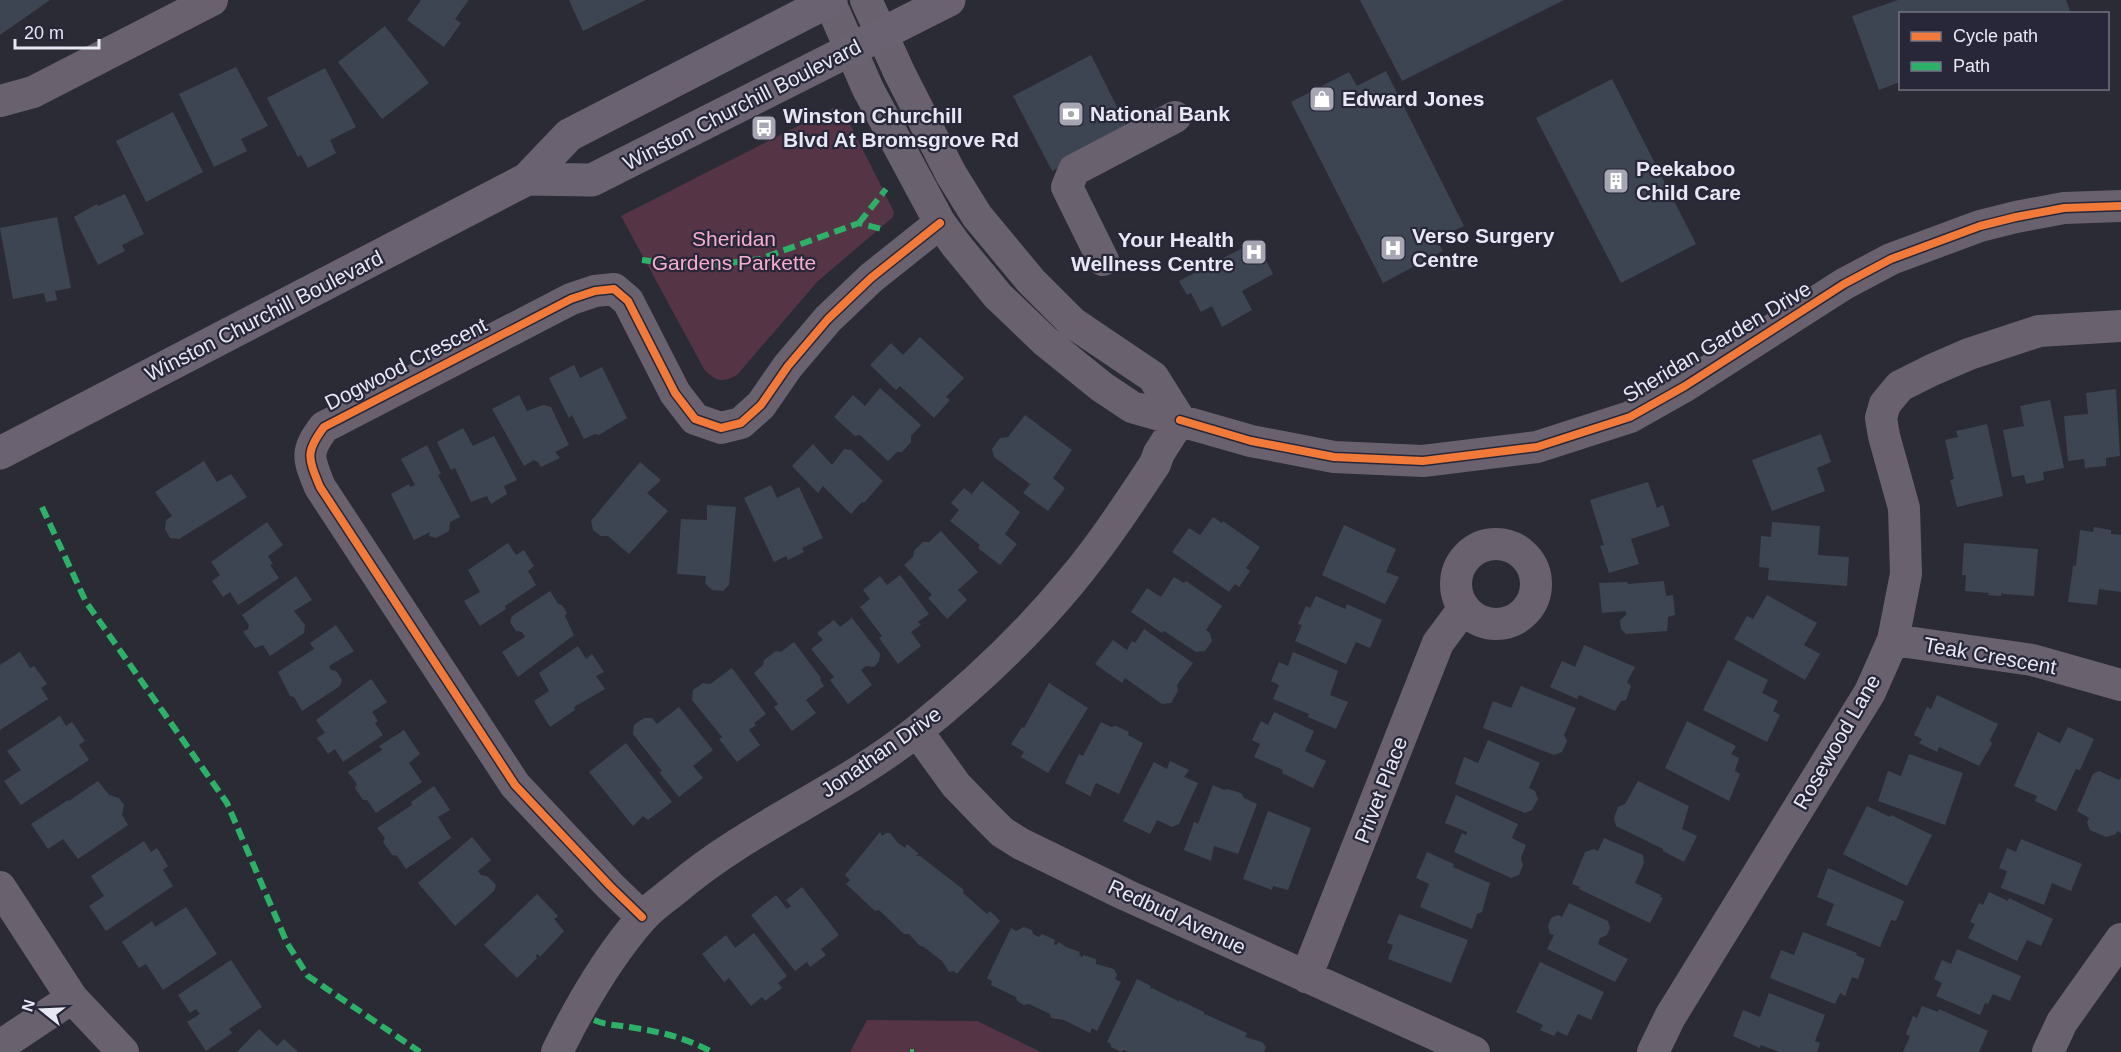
<svg xmlns="http://www.w3.org/2000/svg" width="2121" height="1052" viewBox="0 0 2121 1052" font-family="Helvetica,sans-serif">
  <rect width="100%" height="100%" fill="#2b2b35"/>
  <path fill="#553545" d="M835,107L843,110L894,212L893,217L817,282L737,375C722,383 716,382 704,369L621,216Z
    M867,1020L977,1021L1041,1052H850Z"/>
  <path fill="#3d4553" d="M0,0H50L0,35Z
    M421,0H469L455,19L461,23L444,47L407,20Z
    M569,0H646L583,31Z
    M1360,0H1564L1402,81Z
    M1898,0H2066L2071,14H1900V82L1879,90L1852,16Z
    M385,26L429,83L382,119L338,62Z
    M1091,55L1129,131L1052,171L1013,96Z
    M236,67L268,126L241,139L247,151L214,167L179,94Z
    M325,68L356,127L330,140L336,153L308,168L301,155L298,157L267,98Z
    M1386,71L1464,226L1436,239L1443,251L1383,283L1291,102L1349,72L1357,86Z
    M1612,79L1696,244L1621,283L1536,118Z
    M173,112L203,172L146,202L116,141Z
    M125,194L144,234L122,245L125,251L98,265L74,217L97,204L98,206Z
    M57,217L71,288L55,291L57,300L46,302L44,293L13,299L0,228Z
    M1256,241L1273,274L1242,291L1252,310L1222,327L1212,306L1201,312L1191,293L1187,295L1179,281Z
    M920,337L964,378L946,397L950,400L934,418L900,386L896,390L870,365L891,343L903,355Z
    M574,365L580,378L602,367L627,418L599,435L595,434L584,439L572,415L569,418L549,378Z
    M880,388L921,425L911,436V442L902,452H897L888,461L860,435L855,436L834,417L853,395L865,406Z
    M2116,389L2120,456L2106,458V466L2085,468L2084,459L2068,461L2064,416L2088,414L2086,393Z
    M519,395L527,411L543,405L551,407L569,445L555,452L560,458L541,467L538,462L534,460L524,466L492,409Z
    M2050,400L2064,468L2043,472L2044,480L2026,484L2024,475L2012,477L2003,430L2024,426L2020,406Z
    M1025,415L1072,450L1053,478L1065,488L1048,511L1023,493L1030,484L994,457L992,449L1000,438L1008,437Z
    M1987,424L2003,496L1957,507L1950,480L1954,479L1945,440L1958,437L1956,431Z
    M463,428L473,446L494,436L517,480L504,486L507,494L491,504L487,496L471,502L455,468L451,470L437,442Z
    M1821,434L1831,462L1817,468L1825,491L1772,511L1752,460Z
    M813,444L832,465L844,449L851,450L883,481L864,503L862,502L851,514L823,486L818,493L792,466Z
    M427,445L441,474L438,475L460,517L450,522L449,531L436,538L429,536L430,532L414,540L391,494L409,484L410,487L415,485L401,459Z
    M204,461L217,482L231,474L247,497L179,539L170,538L165,529L166,520L172,516L155,492Z
    M640,462L661,480L647,493L668,511L629,554L608,536H601L593,530L591,521Z
    M982,481L1020,512L1005,534L1017,544L1000,565L978,548L980,545L950,521L959,510L951,503L964,488L972,494Z
    M1648,482L1657,508L1663,505L1670,526L1631,539L1639,564L1609,573L1600,546L1604,545L1590,500Z
    M771,485L777,498L799,487L823,538L802,548L804,552L788,560L786,556L774,562L744,498Z
    M707,505L736,507L729,585L723,591L712,590L705,583L706,576L677,574L681,519L707,520Z
    M1213,517L1222,523L1223,521L1260,547L1246,568L1250,571L1239,587L1235,584L1229,592L1172,552L1189,528L1200,535Z
    M267,522L283,545L268,556L273,564L270,565L279,578L238,605L230,592L223,597L212,581L220,575L211,562Z
    M1772,522L1820,526L1818,555L1849,557L1847,586L1768,580L1769,568L1759,567L1761,536L1771,537Z
    M1344,525L1396,549L1386,572L1399,577L1385,604L1322,575Z
    M2094,527L2111,530V534L2121,535V592L2099,589L2097,605L2068,602L2073,566H2076L2080,530L2093,532Z
    M941,531L978,572L958,590L967,600L947,619L928,598L932,595L904,565L913,557L914,551L923,542H929Z
    M508,543L516,555L524,550L534,566L528,571L536,585L505,606L506,609L480,626L464,601L480,592L468,570Z
    M1964,543L2038,549L2034,596L2003,594L2002,592L2001,596L1988,595L1989,593L1965,591L1966,575H1962Z
    M900,575L929,614L918,622L921,625L911,632L921,646L898,664L879,638L882,636L860,607L870,599L863,590L880,576L887,585Z
    M296,576L312,600L294,611L305,625L304,633L270,656L263,645L255,648L243,632L248,629L249,625L242,615Z
    M1174,577L1184,583L1186,581L1222,606L1206,630L1210,633L1212,641L1205,651L1196,652L1164,631L1162,633L1131,612L1147,588L1161,597Z
    M1664,581L1666,596L1673,595L1675,615L1668,617L1667,631L1626,634L1621,629L1620,620L1626,615V611L1602,613L1599,583L1627,582L1628,584Z
    M550,591L558,604L562,605L567,613L565,616L574,635L518,677L502,652L525,637L522,632L516,631L510,622L512,616Z
    M1767,595L1817,623L1804,645L1820,654L1805,680L1734,639L1747,616L1753,619Z
    M1316,596L1345,609L1347,604L1382,620L1370,648L1356,642L1346,664L1295,641L1302,625L1298,624L1306,606L1310,608Z
    M852,618L880,654L879,661L874,667L866,666L861,670L872,685L848,704L830,680L834,677L811,649L823,640L817,633L834,620L840,627Z
    M336,625L354,651L329,666L331,670L336,671L342,680L340,686L302,711L294,697L290,696L278,672L314,649L310,643Z
    M1144,629L1193,663L1177,685L1178,691L1171,703L1162,704L1125,678L1122,683L1095,664L1113,640L1127,650L1132,641L1135,643Z
    M794,642L821,678L820,680L824,686L806,700L816,713L792,731L774,707L778,704L754,673L763,665L764,660L776,651L781,652Z
    M1584,645L1635,667L1627,682L1631,686L1626,700L1621,701L1615,711L1579,695L1577,699L1550,687L1562,661L1575,667Z
    M578,646L586,659L592,654L604,672L596,676L605,689L574,707L575,710L550,727L534,701L549,691L539,673Z
    M20,652L30,668L34,666L47,684L41,688L48,699L0,730V665Z
    M1293,652L1338,671L1330,695L1348,702L1336,729L1308,717L1309,714L1273,699L1279,685L1271,681L1279,662L1288,666Z
    M1728,660L1768,680L1762,693L1778,701L1773,711L1780,715L1767,742L1703,710Z
    M732,668L766,714L754,723L756,725L749,730L760,745L737,762L719,739L722,737L692,700L693,690L703,683L710,684Z
    M371,679L387,702L372,712L378,721L375,723L383,735L343,762L335,749L328,754L317,738L325,733L316,720Z
    M1049,683L1088,708L1048,773L1021,757L1024,752L1011,744L1022,727L1024,728Z
    M1521,686L1576,708L1564,735L1567,741L1562,752L1554,755L1483,728L1493,701L1511,708Z
    M1937,695L1998,724L1990,740L1992,744L1979,766L1939,747L1937,752L1919,743L1922,739L1914,735L1927,707L1931,709Z
    M679,707L713,750L693,766L703,778L679,797L659,772L662,771L633,734L634,725L644,718H652L657,724Z
    M1274,712L1314,731L1305,751L1326,761L1313,788L1282,773L1283,770L1254,757L1260,744L1252,740L1261,721L1268,725Z
    M60,716L66,726L72,722L85,741L79,745L89,760L21,805L4,781L21,770L7,751Z
    M1687,721L1736,746L1731,754L1739,758L1735,771L1740,774L1729,801L1665,768Z
    M1101,722L1111,727L1116,726L1129,732L1128,735L1143,743L1119,794L1096,783L1090,796L1065,783L1079,754L1083,756Z
    M2068,727L2094,739L2080,770L2076,769L2056,811L2035,801L2037,796L2014,786L2038,732L2060,743Z
    M404,730L420,754L409,763L422,782L376,813L367,800H363L355,788L357,784L348,772L382,750L379,746Z
    M1488,740L1540,763L1529,788L1535,791L1538,799L1532,810L1525,813L1455,784L1464,757L1478,763Z
    M626,743L672,802L648,820L643,816L633,826L589,772Z
    M1909,754L1963,773L1945,825L1878,801L1888,771L1901,776Z
    M1170,761L1189,770L1184,777L1198,783L1179,824L1172,827L1157,820L1150,834L1123,821L1154,762L1167,769Z
    M2099,771L2119,780L2121,777V833L2117,831L2116,834L2106,837L2090,830L2087,823L2089,818L2077,811L2093,774Z
    M98,781L109,795L119,798L124,805L122,815L128,825L78,859L63,839L48,849L31,824L68,800L69,801Z
    M1638,781L1689,806L1682,829L1697,836L1684,862L1663,851V849L1616,826L1614,818L1618,807L1625,804Z
    M1213,785L1224,790L1227,789L1241,793L1244,798L1257,804L1238,854L1214,846L1211,861L1184,850L1194,822L1198,824Z
    M434,786L450,810L438,817L451,838L406,869L397,856L392,855L383,842L385,838L377,828L412,805L411,802Z
    M1456,795L1518,824L1512,838L1526,845L1521,858L1523,865L1519,875L1511,878L1454,852L1462,833L1466,835L1467,832L1445,823Z
    M1867,806L1890,817L1891,815L1932,835L1907,886L1843,854Z
    M1268,811L1311,828L1288,890L1273,886L1272,890L1243,879Z
    M880,832L882,836L886,833H890L898,843L905,848L907,844L919,854L915,856H920L964,890L963,893L987,914L990,911L1000,921L957,974L954,971L949,972L942,961L924,947L920,946L909,934H904L879,910L875,911L846,884L850,880L845,875Z
    M472,837L491,860L478,871L481,875L487,876L496,885L494,891L455,926L418,883Z
    M1604,838L1643,855L1644,863L1635,883L1661,895L1660,897L1663,898L1650,923L1579,889L1580,887L1572,884L1585,852L1594,849L1598,851Z
    M2021,839L2082,864L2071,891L2052,883L2044,905L2001,888L2007,871L1999,868L2007,848L2016,852Z
    M144,841L151,852L157,848L168,866L163,870L173,886L106,931L89,906L104,896L91,876Z
    M1427,852L1454,864L1453,867L1490,883L1482,912L1477,914L1472,929L1420,907L1429,884L1416,878Z
    M1828,868L1904,901L1896,921L1891,920L1880,947L1826,925L1834,904L1817,897Z
    M802,887L839,935L821,949L826,955L810,967L807,962L795,971L751,915L776,895L787,909L791,906L786,900Z
    M1989,892L2008,901L2009,898L2053,919L2041,946L2027,940L2017,961L1968,938L1975,924L1970,922L1979,903L1983,905Z
    M537,894L558,916L554,919L564,931L540,957L538,954L536,955L537,958L517,978L484,945Z
    M1569,903L1608,921L1610,928L1607,935L1600,938L1598,944L1628,959L1615,982L1547,949L1554,935L1550,934L1548,926L1551,918L1558,915L1562,917Z
    M186,907L217,954L163,990L146,964L139,968L122,942L152,921L155,927Z
    M1399,914L1468,940L1451,983L1388,959L1393,945L1387,943Z
    M1024,927L1032,930L1033,934L1039,937L1042,934L1055,940L1054,944L1056,945L1059,942L1066,947L1080,952L1079,954L1082,958L1083,955L1096,959V964L1114,969L1117,975L1115,979L1121,982L1097,1031L1092,1028L1090,1033L1064,1020L1051,1018L1050,1014L1029,1004L1024,1005L1017,1001L1016,997L991,985L992,981L987,978L1011,928L1016,931Z
    M1803,932L1857,953L1856,955L1865,959L1858,979L1852,977L1845,996L1840,993L1835,1004L1770,978L1781,950L1794,955Z
    M754,933L787,976L778,983L782,988L765,1001L762,997L751,1006L729,978L724,982L702,954L726,935L735,948Z
    M1957,949L2021,976L2010,1001L1993,994L1988,1004L1985,1003L1980,1015L1936,996L1942,983L1934,979L1942,960L1951,964Z
    M231,960L262,1007L229,1029L232,1033L206,1051L187,1022L200,1014L196,1009L190,1013L178,995Z
    M1540,962L1604,992L1591,1020L1578,1014L1567,1036L1557,1031L1554,1036L1540,1030L1543,1025L1516,1012Z
    M1137,979L1151,986L1150,989L1152,988L1178,1001V1003L1179,1000L1204,1012V1016L1205,1014L1247,1033L1245,1037L1262,1042L1266,1047L1264,1052H1128L1124,1050L1121,1052L1111,1047L1110,1043L1107,1042Z
    M1769,993L1825,1015L1815,1041L1820,1043L1817,1052H1779L1761,1045L1760,1048L1733,1036L1743,1010L1760,1017Z
    M1922,1006L1938,1012L1939,1009L1988,1031L1979,1052H1903L1910,1036L1906,1034L1913,1016L1917,1018Z
    M259,1029L277,1046L284,1039L298,1052H237Z"/>
  <g fill="none" stroke-linecap="round" stroke-linejoin="round">
    <path stroke="#69616e" stroke-width="32" d="M829,0L868,89L940,223L956,245L998,296L1045,341L1102,387L1132,407L1251,441L1334,457L1423,461L1537,447L1630,417L1685,386L1844,284L1891,259L1980,226L2016,217L2064,208L2121,206
      M866,0L900,74L951,174L977,216L1031,281L1073,323L1153,377L1180,420
      M0,101L33,92L212,0
      M1103,260L1067,187L1074,170L1175,117
      M1456 584a40 40 0 1 1 80 0a40 40 0 1 1-80 0Z
      M1893,640L2032,660L2121,685
      M917,731L956,785L985,815L1002,832L1021,844L1126,895L1474,1052
      M0,887L72,998L123,1052
      M642,917L610,886L515,785L320,487C308,458 305,452 324,427L571,299L595,291L614,289L628,301L675,393L695,419L721,428L741,423L761,405L788,366L828,319L871,278L940,223
      M1306,977L1438,643L1464,608
      M0,1046L72,998
      M557,1052C580,1005 607,958 642,918C651,907 665,898 676,889C750,826 842,791 918,730C974,685 1028,634 1073,579C1103,543 1129,503 1155,464L1159,453L1180,420
      M1653,1052L1670,1017L1870,692L1893,640L1906,574L1904,508L1884,436L1881,418L1885,404L1900,386L1932,370L1969,354L2039,331L2121,326
      M2048,1052L2062,1022L2121,939"/>
    <path stroke="#6b6271" stroke-width="33" d="M527,179L592,180L949,0
      M0,453L527,179L569,135L831,0"/>
    <path stroke="#2db169" stroke-width="6" stroke-dasharray="12 6" stroke-linecap="butt" d="M859,223L886,189
      M642,260L698,267L760,259L859,223L885,230
      M42,507L86,602L227,803L287,943L308,976L420,1052
      M594,1020C608,1026 620,1025 635,1028C663,1032 688,1039 712,1052
      M910,1052H914"/>
    <g stroke="#272739" stroke-width="11">
      <path id="cycleway" d="M1180,420L1251,441L1334,457L1423,461L1537,447L1630,417L1685,386L1844,284L1891,259L1980,226L2016,217L2064,208L2121,206
        M642,917L610,886L515,785L320,487C308,458 305,452 324,427L571,299L595,291L614,289L628,301L675,393L695,419L721,428L741,423L761,405L788,366L828,319L871,278L940,223"/>
    </g>
    <use href="#cycleway" stroke="#f17a3a" stroke-width="8"/>
  </g>
  <defs>
    <g id="shop-square" transform="scale(1.35)"><rect x="-9" y="-9" width="18" height="18" rx="4" fill="#a5a6b1" stroke="#272739"/><path d="M-5-2.5h2.3a2.7 3.5 0 0 1 5.4 0H5L5.5 6h-11ZM-1.5-2.5h3a1.5 2.3 0 0 0-3 0Z" fill="#fff"/></g>
    <g id="bank-square" transform="scale(1.35)"><rect x="-9" y="-9" width="18" height="18" rx="4" fill="#a5a6b1" stroke="#272739"/><path d="M-6-4H6V4H-6ZM0-2.3a2.3 2.3 0 1 0 0 4.6a2.3 2.3 0 1 0 0-4.6Z" fill="#fff"/></g>
    <g id="bus-square" transform="scale(1.35)"><rect x="-9" y="-9" width="18" height="18" rx="4" fill="#a5a6b1" stroke="#272739"/><path d="M-5-6H5V4H4V6H2V4H-2V6H-4V4H-5ZM-3.5-4V0h7V-4ZM-3.5 1.2v1.5H-2V1.2ZM2 1.2v1.5H3.5V1.2Z" fill="#fff"/></g>
    <g id="building-square" transform="scale(1.35)"><rect x="-9" y="-9" width="18" height="18" rx="4" fill="#a5a6b1" stroke="#272739"/><path d="M-4-6H4V6H1V3H-1V6H-4ZM-2.5-4.3h1.7v1.8h-1.7ZM.8-4.3h1.7v1.8H.8ZM-2.5-1h1.7V.8h-1.7ZM.8-1h1.7V.8H.8Z" fill="#fff"/></g>
    <g id="hospital-square" transform="scale(1.35)"><rect x="-9" y="-9" width="18" height="18" rx="4" fill="#a5a6b1" stroke="#272739"/><path d="M-5-5h3v3.5h4V-5h3V5h-3V1.5h-4V5h-3Z" fill="#fff"/></g>
  </defs>
  <g fill-rule="evenodd">
    <use href="#shop-square" x="1322" y="99"/>
    <use href="#bank-square" x="1071" y="114"/>
    <use href="#bus-square" x="764" y="128"/>
    <use href="#building-square" x="1616" y="181"/>
    <use href="#hospital-square" x="1393" y="248"/>
    <use href="#hospital-square" x="1254" y="252"/>
  </g>
  <g text-anchor="middle" stroke-width="4.5" stroke-linejoin="round" paint-order="stroke">
    <g font-size="21" font-weight="bold" fill="#e7e8f4" stroke="#272739" text-anchor="start">
      <text x="1342" y="106">Edward Jones</text>
      <text x="1090" y="121">National Bank</text>
      <text x="783" y="123">Winston Churchill<tspan x="783" dy="24">Blvd At Bromsgrove Rd</tspan></text>
      <text x="1636" y="176">Peekaboo<tspan x="1636" dy="24">Child Care</tspan></text>
      <text x="1412" y="243">Verso Surgery<tspan x="1412" dy="24">Centre</tspan></text>
      <text x="1234" y="247" text-anchor="end">Your Health<tspan x="1234" dy="24">Wellness Centre</tspan></text>
    </g>
    <g font-size="21" fill="#e7e8f4" stroke="#272739">
      <text transform="translate(742 105) rotate(-27)" y="7">Winston Churchill Boulevard</text>
      <text transform="translate(264 316) rotate(-27)" y="7">Winston Churchill Boulevard</text>
      <text transform="translate(1717 342) rotate(-31)" y="7">Sheridan Garden Drive</text>
      <text transform="translate(406 364) rotate(-27)" y="7">Dogwood Crescent</text>
      <text transform="translate(1990 656) rotate(10)" y="7">Teak Crescent</text>
      <text transform="translate(1837 742) rotate(-60)" y="7">Rosewood Lane</text>
      <text transform="translate(881 752) rotate(-35)" y="7">Jonathan Drive</text>
      <text transform="translate(1381 790) rotate(-69)" y="7">Privet Place</text>
      <text transform="translate(1177 917) rotate(25)" y="7">Redbud Avenue</text>
    </g>
    <g font-size="21" fill="#f8adce" stroke="#272739">
      <text x="734" y="246">Sheridan<tspan x="734" dy="24">Gardens Parkette</tspan></text>
    </g>
  </g>
  <rect x="1899" y="12" width="210" height="78" fill="#272739" stroke="#747484" stroke-width="1.5"/>
  <rect x="1911" y="32" width="30" height="9" fill="#f17a3a" stroke="#747484" stroke-width="1.5"/>
  <text x="1953" y="42" font-size="18" fill="#e7e8f4">Cycle path</text>
  <rect x="1911" y="62" width="30" height="9" fill="#2db169" stroke="#747484" stroke-width="1.5"/>
  <text x="1953" y="72" font-size="18" fill="#e7e8f4">Path</text>
  <g transform="translate(42 1010) rotate(288)" stroke="#272739" stroke-width="4.5" paint-order="stroke">
  <path d="M0-4.5L10 22L0 15L-10 22Z" fill="#e7e8f4"/>
  <text y="-9" font-size="16" font-weight="bold" text-anchor="middle" fill="#e7e8f4">N</text>
  </g>
  <path d="M15 39v9h84v-9" fill="none" stroke="#e7e8f4" stroke-width="3"/>
  <text x="24" y="39" font-size="18" fill="#e7e8f4" stroke="#272739" stroke-width="4.5" paint-order="stroke">20 m</text>
</svg>
